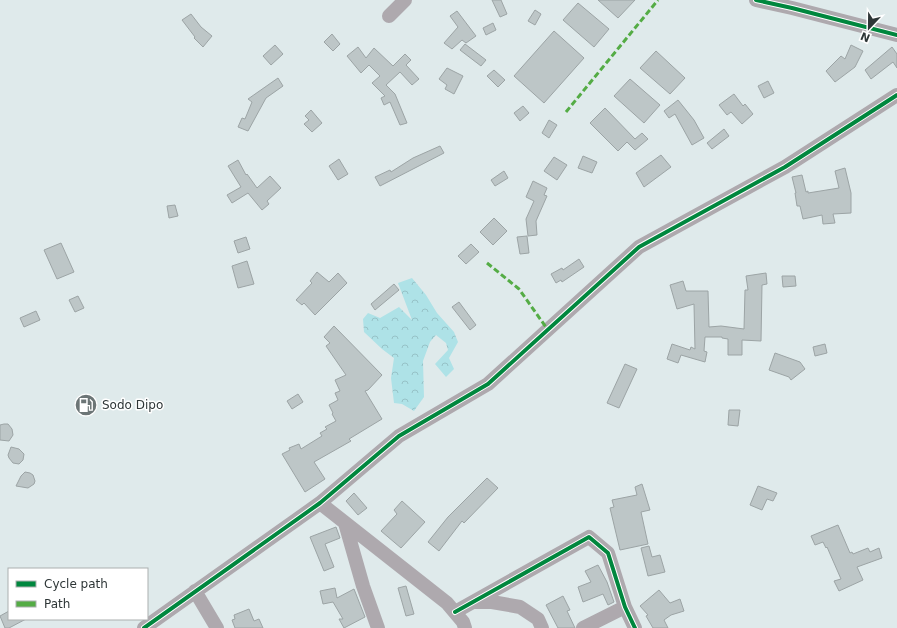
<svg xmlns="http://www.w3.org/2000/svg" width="897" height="628" viewBox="0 0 897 628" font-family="'DejaVu Sans',sans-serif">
  <defs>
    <pattern id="forest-crowns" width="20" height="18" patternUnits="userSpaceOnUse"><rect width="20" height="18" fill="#aee2e7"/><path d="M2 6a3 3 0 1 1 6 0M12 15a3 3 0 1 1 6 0" fill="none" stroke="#96c2c7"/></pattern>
  </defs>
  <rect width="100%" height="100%" fill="#dfeaeb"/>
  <path fill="url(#forest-crowns)" d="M412,278L426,295L437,313L454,332L458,342L449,358L454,369L446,377L435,364L448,350L446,343L436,335L430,342L423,361L424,397L414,411L402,404L394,403L391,378L394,358L382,349L364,332L363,319L368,313L380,318L399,307L412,320L398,283Z"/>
  <path fill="#bdc6c7" stroke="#9ca4a5" d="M492,0H501L507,14L500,17Z
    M598,0H635L618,18Z
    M578,3L609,29L594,47L563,20Z
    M535,10L541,14L535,25L528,21Z
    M457,11L476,36L466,43L462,40L452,49L444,43L458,27L450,16Z
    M191,14L201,27L212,36L203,47L194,38L195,37L182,20Z
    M493,23L496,30L486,35L483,28Z
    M554,31L584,58L544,103L514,76Z
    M332,34L340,44L333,51L324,42Z
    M465,44L486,60L481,66L460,50Z
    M275,45L283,54L271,65L263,56Z
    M851,45L863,51L855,67L835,82L826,71L841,56L845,59Z
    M358,47L366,58L374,48L393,66L405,54L411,60L406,65L419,79L412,85L400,72L386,85L395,94L407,123L400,125L390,102L384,105L381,98L385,96L372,83L380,76L369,65L361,73L347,56Z
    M892,47L897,54V68L893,62L871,79L865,70Z
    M656,51L685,78L670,94L640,68Z
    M447,68L463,76L454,94L445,89L447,85L439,79Z
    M494,70L505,80L498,87L487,76Z
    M278,78L283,86L266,98L248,131L238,127L242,118L245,119L252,102L248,99Z
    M630,79L660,105L644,123L614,96Z
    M768,81L774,93L764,98L758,86Z
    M734,94L743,106L745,104L753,114L742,124L731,112L727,115L719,105Z
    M678,100L694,120L704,138L692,145L675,114L669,118L664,111Z
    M523,106L529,113L520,121L514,113Z
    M605,108L635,139L642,133L648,139L635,150L627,142L618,151L590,123Z
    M311,110L322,123L312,132L304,124L309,120L305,116Z
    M549,120L557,125L549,138L542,133Z
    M724,129L729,136L712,149L707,143Z
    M440,146L444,153L380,186L375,177L390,170L391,172L413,158Z
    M661,155L671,167L644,187L636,173Z
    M583,156L597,162L592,173L578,168Z
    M554,157L567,165L557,180L544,171Z
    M339,159L348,174L338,180L329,166Z
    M238,160L246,175L247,174L257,188L270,176L281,188L267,201L269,204L262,210L248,193L232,203L227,195L241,187L228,166Z
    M845,168L851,193V213L833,214L835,223L823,224L822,215L803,219L800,206H797L795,193H796L792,177L802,175L806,192L808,191V193L839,188L835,171Z
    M504,171L508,178L495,186L491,180Z
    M533,181L547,188L544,195L547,196L536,221L537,235L528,236L526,219L534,201L526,197Z
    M175,205L178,216L169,218L167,206Z
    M494,218L507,231L493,245L480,232Z
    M527,236L529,253L520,254L517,237Z
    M246,237L250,249L238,253L234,241Z
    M61,243L74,272L57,279L44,250Z
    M471,244L479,252L466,264L458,256Z
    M579,259L584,267L562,282L561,280L556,283L551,274L562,268L563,270Z
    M247,261L254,284L238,288L232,266Z
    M317,272L329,282L338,273L347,283L315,315L304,303L302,305L296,300L312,283L310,281Z
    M766,273L767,284L762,285L761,341L742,340V355H728V339L722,338V337H705L704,351L707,352L705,362L681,355L678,363L667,359L672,344L690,350L691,347L695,349L694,304L677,309L670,285L683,281L686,291H708L709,327L721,326L744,329L745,290H748L746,276Z
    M782,276H795L796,286L783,287Z
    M394,284L399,290L375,310L371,304Z
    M78,296L84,308L75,312L69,300Z
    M459,302L476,325L470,330L452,307Z
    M36,311L40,320L24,327L20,318Z
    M334,326L382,375L368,390L365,391L382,419L349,439L351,441L314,462L325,479L305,492L282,454L290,450L289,448L299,444L301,449L322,436L320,433L327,429L325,427L336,421L332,414L333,413L329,405L338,400L335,393L340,391L335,380L346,375L326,346L330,343L324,337Z
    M825,344L827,353L815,356L813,347Z
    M775,353L800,362L805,369L791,380L789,377L769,370Z
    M625,364L637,369L619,408L607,403Z
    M298,394L303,402L292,409L287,401Z
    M729,410H740L738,426L728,425Z
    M4,424H8L12,429L13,435L9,441L0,440V425Z
    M11,447L19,449L24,454L23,460L19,464L13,463L9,458L8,455Z
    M25,472L30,473L33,475L35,481L34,484L28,488L16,486L21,476Z
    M487,478L498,488L464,523L462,521L439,551L428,542L448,517Z
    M642,484L650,510L641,512L648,544L620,550L610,508L614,507L612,500L637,495L635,487Z
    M758,486L777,493L773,501L767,499L762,510L750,505Z
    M354,493L367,508L358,515L346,501Z
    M402,501L425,522L401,548L381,531L397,514L394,510Z
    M838,525L850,553L852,552L853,554L868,548L870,552L879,548L882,558L857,567L863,580L839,591L834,581L841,579L827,547L826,548L823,542L815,545L811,536Z
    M336,527L340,538L325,544L334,567L324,571L310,537Z
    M649,546L652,557L660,555L665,572L648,576L641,548Z
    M598,565L607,582L614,602L608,605L603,594L583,602L578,587L591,582L585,571Z
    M406,586L414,614L406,616L398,588Z
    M335,588L337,598L354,589L365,617L344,628L339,619H343L333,602L323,604L320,591Z
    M659,590L670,603L680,599L684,611L671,615L664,620L668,628H653L646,616L648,615L640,606Z
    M563,596L570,610L567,611L575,628H558L546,605Z
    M249,609L254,621L259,619L263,628H235L232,620L235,619L234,615Z
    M9,611V619H26L9,628H5L0,616Z"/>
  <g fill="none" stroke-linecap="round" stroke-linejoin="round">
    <path stroke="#aea9ae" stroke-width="14" d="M756,0L792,8L897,35
      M389,16L405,0
      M320,503L447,603L463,622L465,628
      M345,523L363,586L378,628
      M195,591L217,628
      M474,602H492L520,607L538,619L542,628
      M455,612L589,537L608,553L625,607L635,628
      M144,628L320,503L399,436L488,384L639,247L785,167L897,95
      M583,628L625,607"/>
    <path stroke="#54ac45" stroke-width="3" stroke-dasharray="6 3" stroke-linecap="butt" d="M566,112L658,0
      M487,263L519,289L548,330"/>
    <g stroke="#fff" stroke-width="6">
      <path id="cycleway" d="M756,0L792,8L897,35
        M455,612L589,537L608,553L625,607L635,628
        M144,628L320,503L399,436L488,384L639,247L785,167L897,95"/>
    </g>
    <use href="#cycleway" stroke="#00873e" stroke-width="4"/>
  </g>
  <defs>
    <g id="fuel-disc" transform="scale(1.15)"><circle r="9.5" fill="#6c7576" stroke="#fff"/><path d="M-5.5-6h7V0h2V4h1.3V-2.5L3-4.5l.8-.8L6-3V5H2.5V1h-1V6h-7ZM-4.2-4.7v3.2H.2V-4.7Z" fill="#fff"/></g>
  </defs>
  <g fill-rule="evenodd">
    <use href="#fuel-disc" x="86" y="405"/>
  </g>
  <g text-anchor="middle" stroke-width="3" stroke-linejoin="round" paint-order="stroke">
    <g font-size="12" fill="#2e3637" stroke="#fff" text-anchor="start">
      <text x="102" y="409">Sodo Dipo</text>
    </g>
  </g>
  <rect x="8" y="568" width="140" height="52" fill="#ffffff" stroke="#abafaf"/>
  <rect x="16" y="581" width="20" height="6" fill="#00873e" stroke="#abafaf"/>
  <text x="44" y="588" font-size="12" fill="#2e3637">Cycle path</text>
  <rect x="16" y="601" width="20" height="6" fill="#54ac45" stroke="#abafaf"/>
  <text x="44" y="608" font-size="12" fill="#2e3637">Path</text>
  <g transform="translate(869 28) rotate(202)" stroke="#ffffff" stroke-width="3" paint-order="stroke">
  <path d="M0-3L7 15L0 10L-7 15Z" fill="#2e3637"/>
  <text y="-6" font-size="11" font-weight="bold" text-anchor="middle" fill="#2e3637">N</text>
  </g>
</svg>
